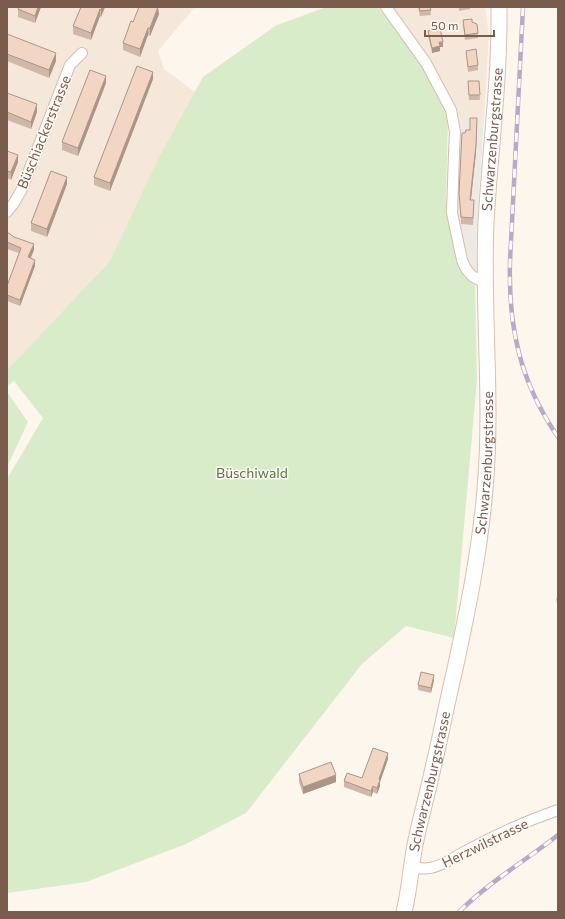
<svg xmlns="http://www.w3.org/2000/svg" width="565" height="919" viewBox="0 0 565 919" font-family="Commissioner,sans-serif">
  <rect width="100%" height="100%" fill="#fdf6ec"/>
  <path fill="#f5e8da" d="M7,7H195L158,51L164,69L195,92L110,261L7,370Z
    M377,7H485L489,35L484,119L448,116L412,47Z"/>
  <path fill="#efe9e4" d="M448,116L484,119L477,224L476,274L465,259L454,213L456,135Z"/>
  <path fill="#d8ecc9" d="M326,7H377L412,47L448,116L446,195L450,229L465,278L475,285L477,380L454,638L406,626L362,664L246,813L186,844L86,882L7,893V479L43,418L14,381L7,386V370L110,261L159,157L203,77L275,26Z
    M7,392L28,422L7,467Z"/>
  <g fill="none" stroke-linecap="round" stroke-linejoin="round">
    <g stroke="#d1beb0" stroke-width="12">
      <path id="minor" d="M386,7L426,63L451,110L455,132L454,153L452,213L462,260L466,269L472,276L485,283
        M7,212L14,203L21,191L70,65L82,53
        M412,867C417,868 424,869 430,868C443,866 454,857 466,851C495,835 526,821 558,810"/>
    </g>
    <g stroke="#d6c0b0" stroke-width="17">
      <g id="secondary">
        <path id="s1" d="M404,912C410,888 411,863 416,840C421,816 428,792 433,768C441,735 447,702 455,669C468,609 480,550 485,489C493,400 482,311 486,222C490,151 500,79 499,7"/>
      </g>
    </g>
    <use href="#minor" stroke="#fff" stroke-width="10"/>
    <use href="#secondary" stroke="#fff" stroke-width="15"/>
    <g stroke="#b9a8c9" stroke-width="4.5">
      <path id="rail" d="M523,7L510,261C508,327 520,382 558,437
        M459,912C489,882 525,861 558,835"/>
    </g>
    <use href="#rail" stroke="#fffaf3" stroke-width="3" stroke-dasharray="9" stroke-linecap="butt"/>
  </g>
  <path fill="#d1b7a8" d="M19,7H41L35,23L18,17V9Z
    M81,7H105L101,17L100,16L91,40L73,34V26Z
    M418,7H430L431,15L420,16Z
    M459,7H470V9L459,11Z
    M159,14L150,36L148,35L140,57L123,50V43L133,22Z
    M463,20L472,22L478,33V38L465,40L463,25Z
    M428,31L443,47H440V51L432,53L428,36Z
    M7,34L56,61L49,78L7,61Z
    M466,51L478,65V70L468,72Z
    M153,79L110,191L94,185V177Z
    M468,81H479L480,100H469Z
    M106,83L78,156L62,150V142Z
    M7,93L37,112L31,129L7,120Z
    M477,125L476,152L471,200L474,207L473,225L461,224L459,193L465,133Z
    M7,151L18,162L11,180L7,178Z
    M67,184L47,237L31,231V223Z
    M7,232L34,250L31,258L35,266L20,306L7,301V286L19,253L7,249Z
    M434,680L431,693L418,690V685Z
    M388,759L380,782V786L377,794L373,792L371,797L344,787V781L362,778Z
    M299,774L336,782L303,794L299,782Z"/>
  <path fill="#aa9588" d="M38,7H41L35,23V16Z
    M102,7H105L101,17V10Z
    M158,7L159,14L150,36V28Z
    M100,9V16L91,40V33Z
    M148,28V35L140,57V49Z
    M439,42H443V47H440V51L432,53V48Z
    M56,53V61L49,78V70Z
    M153,72V79L110,191V183Z
    M106,76V83L78,156V148Z
    M37,104V112L31,129V122Z
    M477,118L476,152L470,207V200Z
    M18,155V162L11,180V172Z
    M67,177V184L47,237V229Z
    M34,244V250L28,263V257Z
    M35,260V266L20,306V300Z
    M434,675V680L431,693V688Z
    M388,753V759L380,782V786L377,794V788L379,779Z
    M336,775V782L303,794V787Z
    M373,786V792L371,797V791Z"/>
  <path fill="#f3d5c3" stroke="#aa9588" d="M19,7H38L35,16L18,9Z
    M81,7H102L101,10L100,9L91,33L73,26Z
    M139,7H158L150,28H148L140,49L123,43L131,21L133,22Z
    M419,7H430L431,10L420,11Z
    M472,19V22L477,24L478,33L465,35L463,20Z
    M440,28L443,42H439L440,46L432,48L428,31Z
    M7,34L56,53L49,70L7,54Z
    M476,49L478,65L468,67L466,51Z
    M137,66L153,72L110,183L94,177Z
    M90,70L106,76L78,148L62,142Z
    M468,81H479L480,95H469Z
    M7,93L37,104L31,122L7,112Z
    M470,118H477L476,145L470,200H474L473,218L461,217L459,193L462,133H465L466,130H470Z
    M7,151L18,155L11,172L7,171Z
    M51,171L67,177L47,229L31,223Z
    M7,232L14,237L34,244L28,257L35,260L20,300L7,295V286L21,248L7,242Z
    M557,598H558V610Z
    M421,672L434,675L431,688L418,685Z
    M373,748L388,753L379,779L380,780L377,788L373,786L371,791L344,781L347,773L362,778Z
    M331,762L336,775L303,787L299,774Z"/>
  <g text-anchor="middle" stroke-width="3" stroke-linejoin="round" paint-order="stroke">
    <g font-size="14" fill="#7a5c4d" stroke="#fffaf3">
      <text transform="translate(44 132) rotate(-68)" y="5">Büschiackerstrasse</text>
      <text dy="5" stroke="none"><textPath href="#s1" startOffset="781">Schwarzenburgstrasse</textPath></text>
      <text dy="5" stroke="none"><textPath href="#s1" startOffset="457">Schwarzenburgstrasse</textPath></text>
      <text dy="5" stroke="none"><textPath href="#s1" startOffset="133">Schwarzenburgstrasse</textPath></text>
      <text transform="translate(485 843) rotate(-26)" y="5">Herzwilstrasse</text>
    </g>
    <g font-size="14" fill="#537a41" stroke="#fffaf3">
      <text x="252" y="478">Büschiwald</text>
    </g>
  </g>
  <rect width="565" height="919" fill="none" stroke="#7a5c4d" stroke-width="16"/>
  <path d="M425 30v6h69v-6" fill="none" stroke="#7a5c4d" stroke-width="2"/>
  <text x="431" y="30" font-size="12" fill="#7a5c4d" stroke="#fffaf3" stroke-width="3" paint-order="stroke">50 m</text>
</svg>
